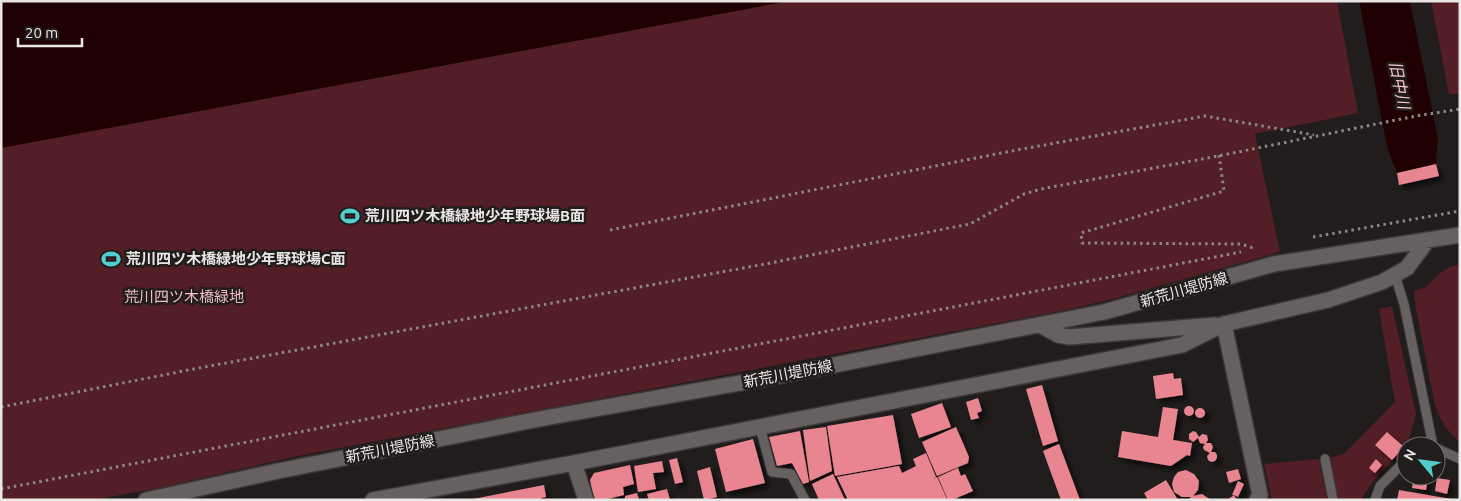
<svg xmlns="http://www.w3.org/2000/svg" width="1461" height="501" viewBox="0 0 1461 501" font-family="Ubuntu,'Noto Sans JP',sans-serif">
  <defs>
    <filter id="shadow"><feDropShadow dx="4.5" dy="4.5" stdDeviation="2.5" flood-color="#0009"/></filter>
  </defs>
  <rect width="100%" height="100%" fill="#211d1d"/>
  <path fill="#541e26" d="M789,1H1337L1358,113L1255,134L1280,252L1113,299L1066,310L293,457L159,488L93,500H1V148Z
    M1431,1H1460V94H1449Z
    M1460,264V442C1446,431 1439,418 1434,401L1415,303L1414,291L1426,287L1440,273L1450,267Z
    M1392,306L1416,414L1408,443L1372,483L1363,496L1362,500H1338L1330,458L1344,454L1395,402L1379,309Z
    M1319,459L1327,500H1272L1264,464Z"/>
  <path fill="#200003" d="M1,1H789L1,148Z
    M1359,1H1410L1438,138L1436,164L1397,173L1387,148Z"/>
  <path fill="#211d1d" d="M1356,1H1359L1387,148L1397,173H1394L1385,148Z
    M1410,1H1412L1440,137L1439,164H1436L1438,138Z"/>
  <path fill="#e88590" filter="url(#shadow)" d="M1436,164L1439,176L1399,185L1397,173Z
    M1173,373L1174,379L1181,378L1183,395L1156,399L1153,376Z
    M1042,385L1058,441L1043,446L1026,389Z
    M978,398L982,411L977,413L979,418L971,420L966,402Z
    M942,403L951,427L919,438L911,414Z
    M1184 411a5 5 0 1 1 10 0a5 5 0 1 1-10 0Z
    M1163,407L1178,409L1173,440L1192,443L1190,456L1187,455L1171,466L1118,457L1122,431L1158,437Z
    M1195 413a5 5 0 1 1 10 0a5 5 0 1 1-10 0Z
    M893,415L902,464L835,476L827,426Z
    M826,427L832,471L810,481L803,430Z
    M956,427L969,457L968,463L937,476L922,442Z
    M800,431L809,482L803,484L792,463L777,466L769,437Z
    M1193,431L1196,432L1199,437L1202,434L1207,435L1208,440L1206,443H1211L1213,447L1211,452H1215L1217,455V458L1215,461L1211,462L1208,460L1207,456L1210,453L1204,450L1203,447L1205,444L1200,443L1198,438L1193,442L1189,439V434Z
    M1387,432L1404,447L1392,460L1375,445Z
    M753,439L765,483L726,492L715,449Z
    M1059,444L1080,500H1061L1043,451Z
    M926,453L936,477L933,479L937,477L947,499L944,500H848L837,477L899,466L902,473L916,466L913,459Z
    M677,458L683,482L675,484L669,460Z
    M1376,459L1382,465L1375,473L1369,468Z
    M662,461L664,472L653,473L656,489L638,492L634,466Z
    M630,465L634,484L623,487L624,495L603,500H594L590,480L594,473Z
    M710,467L717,497L704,500L697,471Z
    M958,468L961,476L965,474L973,491L952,500H948L938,477Z
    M1238,469L1241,479L1229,483L1226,472Z
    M1186,470L1194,474L1199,481L1198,490L1193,496L1202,494L1211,500H1188L1191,497H1182L1174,492L1172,484L1174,477L1178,472Z
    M833,474L845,500H819L812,484Z
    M1414,476L1428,477L1426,490L1412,488Z
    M1437,478L1450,480L1447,494L1435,491Z
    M1166,480L1178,500H1148L1144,493Z
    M1238,481L1244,484L1238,497L1234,495L1237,500H1227L1234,495H1232Z
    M544,485L546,497L541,498V500H468Z
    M667,489L670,500H649L647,494Z
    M1399,490L1451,499V500H1397Z
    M637,493L639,500H622L625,498V496Z"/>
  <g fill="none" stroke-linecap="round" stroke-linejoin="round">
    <g stroke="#3c3839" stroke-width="11">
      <path id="lane" d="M1395,275L1404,304L1433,446
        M760,427L772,472L791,474L805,500
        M1436,448L1460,459
        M1325,459L1333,500
        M1375,500L1380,486L1406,460"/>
    </g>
    <g stroke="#3c3839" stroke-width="18">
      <path id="street" d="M1224,324L1260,495L1257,500
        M574,463L586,500"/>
    </g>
    <g stroke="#3c3839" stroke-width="18">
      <path id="secondary" d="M1040,325L1058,335L1069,337L1215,325
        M146,500L278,471L539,419L768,378L1104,312L1274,264L1460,235
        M373,500L574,463L1182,345L1224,324L1328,300L1382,282L1407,268L1427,241"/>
    </g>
    <path stroke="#8b8787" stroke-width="3" stroke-dasharray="2.5 4" stroke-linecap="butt" d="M1219,155L1224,191L1081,233L1082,243L1241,244L1256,249
      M610,230L1017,150L1205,116L1314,135
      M1313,237L1460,211
      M1,407L199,368L765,264L970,224L1024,194L1041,189L1213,157L1416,116L1460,109
      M1,489L1241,252"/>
    <use href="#lane" stroke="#666061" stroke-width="9"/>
    <use href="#street" stroke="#666061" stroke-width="15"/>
    <use href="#secondary" stroke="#666061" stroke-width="15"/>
  </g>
  <defs>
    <g id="stadium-bare" transform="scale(1.5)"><path d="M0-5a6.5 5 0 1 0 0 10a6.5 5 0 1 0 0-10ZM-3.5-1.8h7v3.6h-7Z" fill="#53cdcb" stroke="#211d1d" stroke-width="2.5" paint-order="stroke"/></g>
  </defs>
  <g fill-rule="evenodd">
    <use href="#stadium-bare" x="350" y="216"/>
    <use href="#stadium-bare" x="111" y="259"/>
  </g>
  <g text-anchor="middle" stroke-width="5" stroke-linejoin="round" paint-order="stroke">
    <g font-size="15" font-weight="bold" fill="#e9e6e6" stroke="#211d1d" text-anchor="start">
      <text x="365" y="221">荒川四ツ木橋緑地少年野球場B面</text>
      <text x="126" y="264">荒川四ツ木橋緑地少年野球場C面</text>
    </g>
    <g font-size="15" fill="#e9e6e6" stroke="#211d1d">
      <text transform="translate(1184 290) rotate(-16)" y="5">新荒川堤防線</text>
      <text transform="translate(788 374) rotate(-11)" y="5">新荒川堤防線</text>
      <text transform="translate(390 449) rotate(-11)" y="5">新荒川堤防線</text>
    </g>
    <g font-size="15" fill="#f0bcc0" stroke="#211d1d">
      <text x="184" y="302">荒川四ツ木橋緑地</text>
    </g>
    <g font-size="16" font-style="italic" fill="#fac6c9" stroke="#211d1d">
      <text transform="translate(1400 85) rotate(79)" y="6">旧中川</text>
    </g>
  </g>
  <rect width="1461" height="501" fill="none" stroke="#e9e6e6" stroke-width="5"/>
  <g transform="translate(1421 461) rotate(299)"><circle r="24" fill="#211d1d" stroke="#716d6d"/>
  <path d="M0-4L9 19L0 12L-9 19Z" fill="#53cdcb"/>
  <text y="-8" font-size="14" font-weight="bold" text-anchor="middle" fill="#e9e6e6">N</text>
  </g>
  <path d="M18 38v8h64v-8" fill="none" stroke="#e9e6e6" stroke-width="2.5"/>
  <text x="25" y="38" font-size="15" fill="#e9e6e6" stroke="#211d1d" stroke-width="4" paint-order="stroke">20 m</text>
</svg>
